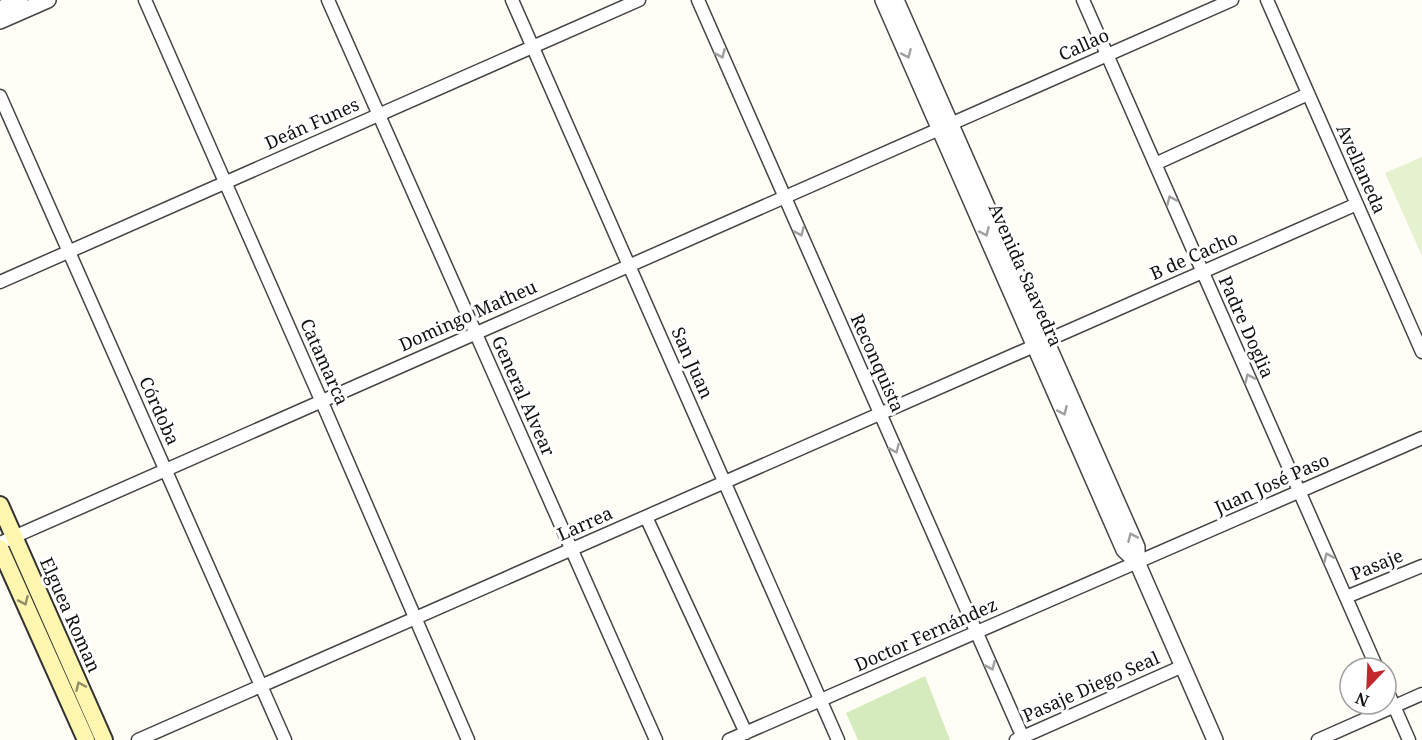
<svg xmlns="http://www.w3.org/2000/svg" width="1422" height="740" viewBox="0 0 1422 740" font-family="'Noto Serif',serif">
  <rect width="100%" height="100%" fill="#fffdf5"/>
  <path fill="#d5ebbd" d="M925,676L950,740H858L846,713Z"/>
  <path fill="#e6f2cf" d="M1422,157V256L1385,173Z"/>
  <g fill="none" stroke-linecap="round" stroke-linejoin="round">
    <g stroke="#444" stroke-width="15">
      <path id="minor" d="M145,0L321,400L468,740
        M328,0L656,740
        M512,0L838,740
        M698,0L1024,740
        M1083,0L1377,668
        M1267,0L1422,352
        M0,96L285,740
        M1155,164L1308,94
        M0,282L639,0
        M646,517L746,733
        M0,543L1232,0
        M1346,597L1422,566
        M1386,688L1409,740
        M138,740L1357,204
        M729,740L1422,438
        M1016,740L1183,666
        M1318,740L1422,694"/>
    </g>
    <g stroke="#444" stroke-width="18">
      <path id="tertiary" d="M883,0L1124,550L1137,562V547L896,0
        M0,9L20,0
        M0,21L48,0
        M1137,562L1215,740"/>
    </g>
    <g stroke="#333" stroke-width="20">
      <path id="secondary" d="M0,505L104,740
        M0,548L86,740"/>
    </g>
    <use href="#minor" stroke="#fff" stroke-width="12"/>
    <use href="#tertiary" stroke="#fff" stroke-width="15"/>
    <use href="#secondary" stroke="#fff6b0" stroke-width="16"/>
  </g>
  <defs><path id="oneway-chevron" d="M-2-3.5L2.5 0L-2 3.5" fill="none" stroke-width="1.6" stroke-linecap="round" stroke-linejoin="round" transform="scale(1.5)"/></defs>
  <g stroke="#a0a0a0">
    <use href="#oneway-chevron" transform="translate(721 54) rotate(66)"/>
    <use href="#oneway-chevron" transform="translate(907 54) rotate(66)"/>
    <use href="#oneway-chevron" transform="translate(1171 200) rotate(-114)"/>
    <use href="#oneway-chevron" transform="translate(800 232) rotate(66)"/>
    <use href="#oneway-chevron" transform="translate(985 232) rotate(66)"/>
    <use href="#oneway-chevron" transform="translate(1249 378) rotate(-114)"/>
    <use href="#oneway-chevron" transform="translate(1063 411) rotate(66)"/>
    <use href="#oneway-chevron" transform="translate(895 449) rotate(66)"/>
    <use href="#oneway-chevron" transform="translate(1132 537) rotate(-114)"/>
    <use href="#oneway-chevron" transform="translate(1328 557) rotate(-114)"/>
    <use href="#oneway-chevron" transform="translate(991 666) rotate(66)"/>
  </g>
  <g stroke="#948f68">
    <use href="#oneway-chevron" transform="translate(24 601) rotate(66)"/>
    <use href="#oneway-chevron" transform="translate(80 686) rotate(-114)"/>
  </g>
  <g text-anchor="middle" stroke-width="6" stroke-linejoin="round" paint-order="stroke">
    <g font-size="18" fill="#111" stroke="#fff">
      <text transform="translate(1084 45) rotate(-24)" y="6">Callao</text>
      <text transform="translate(312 124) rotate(-24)" y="6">Deán Funes</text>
      <text transform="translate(1361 169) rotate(66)" y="6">Avellaneda</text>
      <text transform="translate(1194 256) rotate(-24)" y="6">B de Cacho</text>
      <text transform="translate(1025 275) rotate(66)" y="6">Avenida Saavedra</text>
      <text transform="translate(468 316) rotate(-24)" y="6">Domingo Matheu</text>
      <text transform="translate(1246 327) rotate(66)" y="6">Padre Doglia</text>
      <text transform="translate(324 362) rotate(66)" y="6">Catamarca</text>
      <text transform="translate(692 363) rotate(66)" y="6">San Juan</text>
      <text transform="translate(877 363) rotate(66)" y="6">Reconquista</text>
      <text transform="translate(523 396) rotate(66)" y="6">General Alvear</text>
      <text transform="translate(159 411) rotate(66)" y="6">Córdoba</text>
      <text transform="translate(1272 484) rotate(-24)" y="6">Juan José Paso</text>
      <text transform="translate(585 524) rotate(-24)" y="6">Larrea</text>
      <text transform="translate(1377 565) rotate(-22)" y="6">Pasaje</text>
      <text transform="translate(70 615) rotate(66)" y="6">Elguea Roman</text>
      <text transform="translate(926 635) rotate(-24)" y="6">Doctor Fernández</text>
      <text transform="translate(1091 687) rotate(-24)" y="6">Pasaje Diego Seal</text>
    </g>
  </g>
  <g transform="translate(1368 686) rotate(203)"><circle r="28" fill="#ffffff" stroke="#a0a0a0" stroke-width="1.5"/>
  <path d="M0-4.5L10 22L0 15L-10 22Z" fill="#c4262e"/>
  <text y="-9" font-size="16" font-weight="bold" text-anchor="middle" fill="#111111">N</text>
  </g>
</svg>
